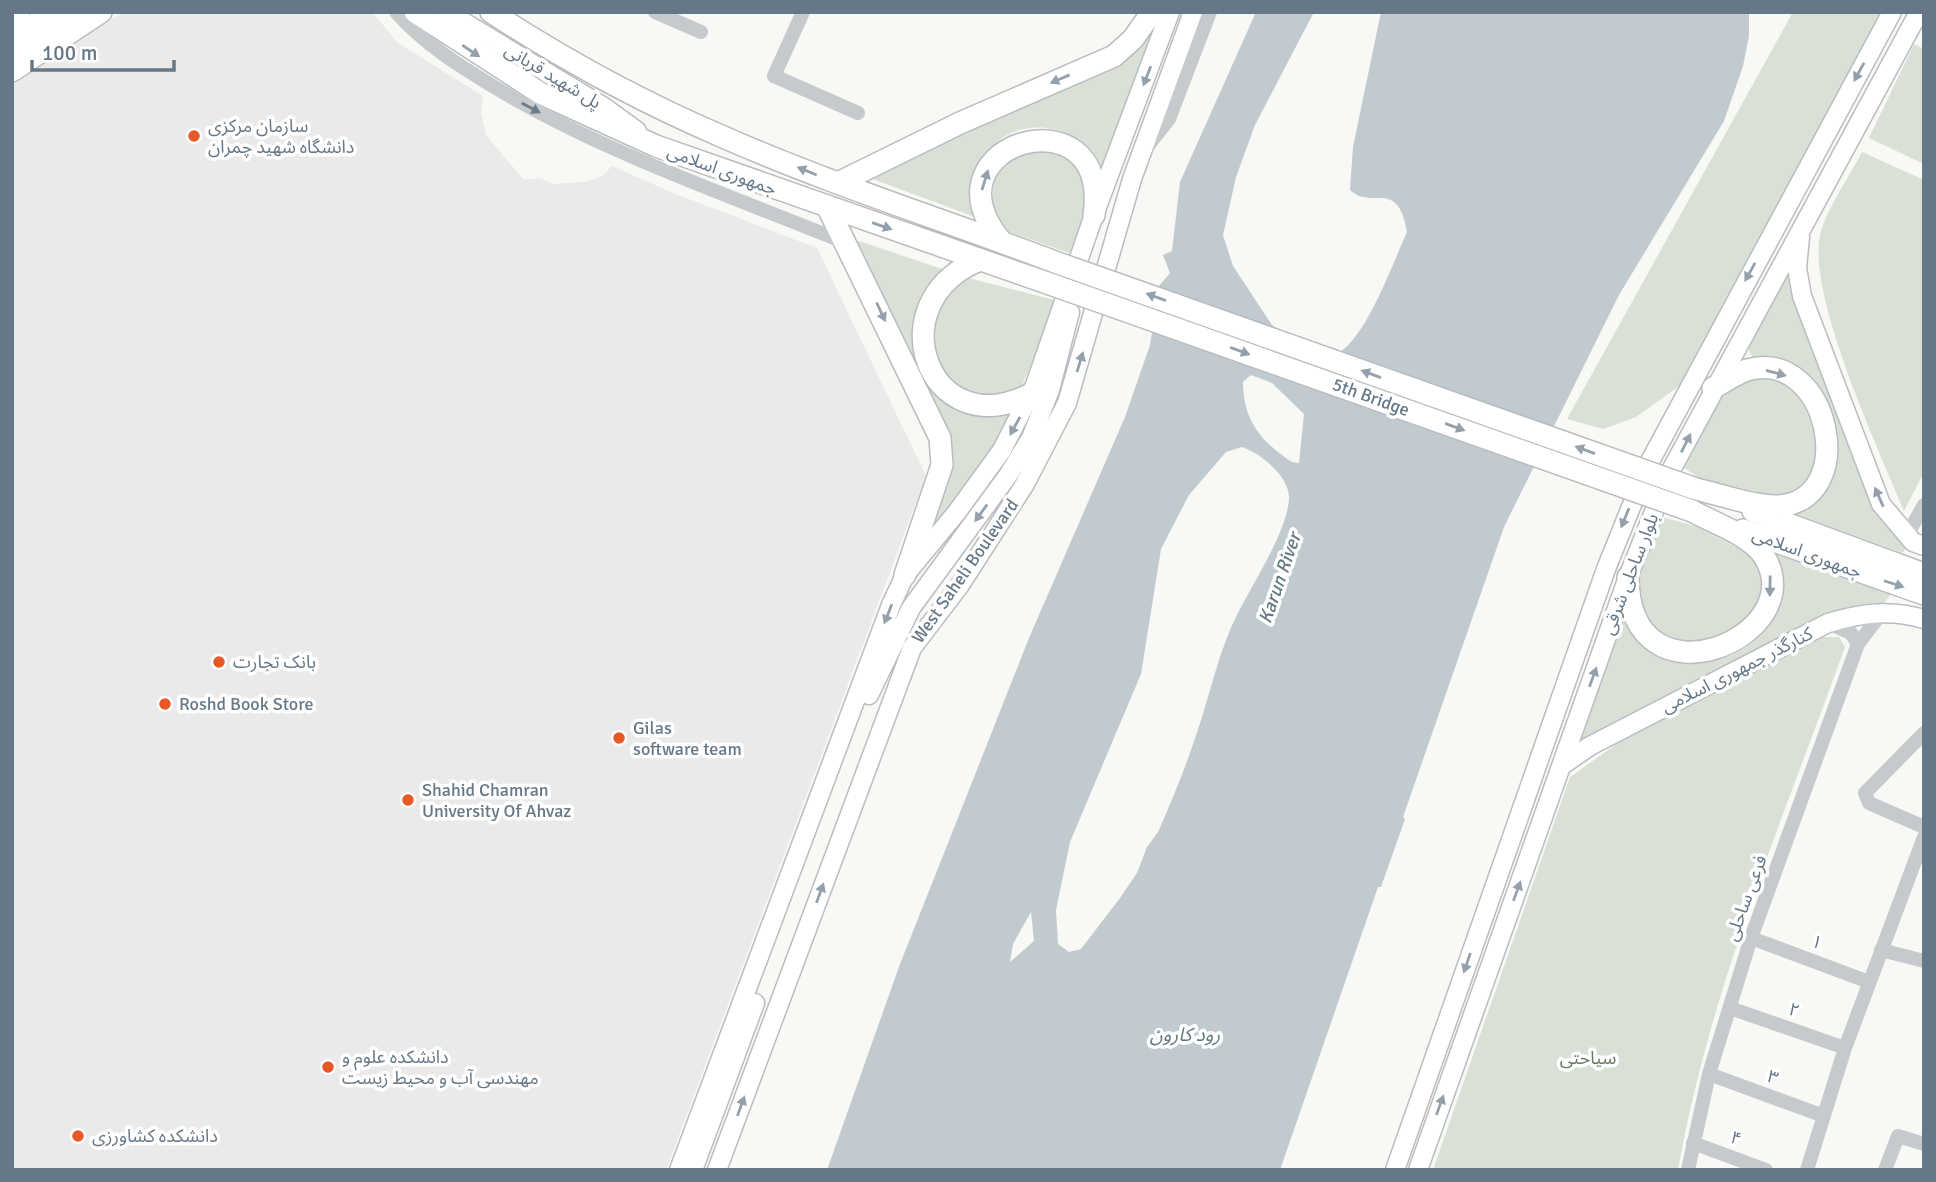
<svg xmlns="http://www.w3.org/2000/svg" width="1936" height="1182" viewBox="0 0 1936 1182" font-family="Signika,'Noto Sans Arabic',sans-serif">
  <rect width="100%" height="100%" fill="#f8f8f5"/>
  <path fill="#e9eae9" d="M123,12H372L398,43L483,96L481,113L486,135L524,180L540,178L552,184L585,182L602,176L612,166L673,193L817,248L926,476L666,1170H12V86Z"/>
  <path fill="#d9e0d6" d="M1162,12L1099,192C1097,180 1097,165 1091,154C1071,120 1008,118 989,153C980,170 981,199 978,218L867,177L1034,100L1112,69L1130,54Z
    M1793,12H1893L1692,377L1636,417L1603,429L1567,419Z
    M1914,44L1924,49V164L1869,138Z
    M1028,141L1080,161L1087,214L1072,254L995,227L991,207L996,169Z
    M1862,152L1924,180V472L1904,511C1880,451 1801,285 1822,228C1831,202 1849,177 1862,152Z
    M850,238L945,270L931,289L938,393C959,418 993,422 1021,406L966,491L919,546L946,479Z
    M1789,270L1875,504L1885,525L1907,544L1903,553L1796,514L1834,424C1813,374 1804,369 1752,356L1747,347Z
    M957,275L1054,300L1043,336L1022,386L1013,394L984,403L945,382C926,326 931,326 957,275Z
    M1747,378C1765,379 1780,380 1795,390C1822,407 1825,462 1805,485C1800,490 1792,494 1786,498L1701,479L1684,468L1722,392Z
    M1662,517L1695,526L1750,554L1763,575L1762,601L1755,617L1712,645L1666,642L1637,608L1636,581Z
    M1764,545L1891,594L1883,605L1848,608L1794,633L1570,755L1623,606C1630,625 1638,643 1656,654C1703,680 1778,648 1780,591C1780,578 1769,558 1764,545Z
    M1819,637H1839L1845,647C1783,819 1710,989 1678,1170H1433L1570,777L1618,743Z"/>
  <path fill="#c0cacf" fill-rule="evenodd" d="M1256,12H1314L1255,125L1236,177L1223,235L1233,266L1272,325L1285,334L1340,352C1367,335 1393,263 1407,232C1398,177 1372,211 1350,190L1353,147L1381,12H1749V36L1743,66L1724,121L1619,295L1504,527L1403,817L1405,819L1381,887H1378L1280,1170H827L900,964L952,833L1029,638L1125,417L1150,345L1159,286L1170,273L1163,255L1172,251L1180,182ZM1251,375L1272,383L1304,414L1299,463L1292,462C1261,442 1243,420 1243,382ZM1242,447C1261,453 1291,478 1289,500C1285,539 1246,592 1230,630C1218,659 1211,688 1202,717C1190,756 1175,794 1158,832L1147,847L1137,873L1120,898L1081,949L1069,952L1058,944L1056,910L1070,842L1141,674L1161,549L1189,495L1226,452ZM1031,912L1034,941L1010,962L1013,944Z"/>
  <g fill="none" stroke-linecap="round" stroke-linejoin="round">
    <g stroke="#b9bdc1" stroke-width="21">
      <path id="major" d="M447,12L604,107L637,131
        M12,37L50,12
        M12,54L75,12
        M1800,237L1797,268L1802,296L1881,504L1913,542L1924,546
        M869,695L911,608L1009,474L1031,438L1050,390L1070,312
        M1561,766L1590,746L1828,623C1862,613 1889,609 1924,619
        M679,1170L891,605L905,575L957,512L1002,450L1035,385L1094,215L1170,12
        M693,1170L755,1003
        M717,1170L912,648L960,585L1025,484L1067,403L1132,179L1193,12
        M1395,1170L1606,569L1648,465L1892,12
        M1418,1170L1628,577L1669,474L1919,12"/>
    </g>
    <g stroke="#b8bcbf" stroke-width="24">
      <path id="highway" d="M415,12L540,93L656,146L1050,284
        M491,12C563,59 642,102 721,136C830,184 944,220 1055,262
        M12,17L19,12
        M12,71L101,12
        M838,183L960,123L1114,56L1133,39L1152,12
        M828,208L940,438L942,465L905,575
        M1001,241C919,142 1112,88 1094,215
        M980,260C876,301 928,447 1031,394
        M1696,489C1718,494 1752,506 1775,506C1862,505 1830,346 1747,370C1735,374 1724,382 1713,388
        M1753,511L1924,574
        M1743,530L1924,594
        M1628,577C1629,714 1814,637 1764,556C1750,535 1714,523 1692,511"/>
    </g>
    <path stroke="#c6cacd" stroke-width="14" d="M396,12C426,46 463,68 501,91C610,155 729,195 846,243
      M655,12L701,32
      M803,12L774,76L858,113
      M1147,147L1169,119L1210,12
      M1907,535L1924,505
      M1828,623L1851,633L1858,644
      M1924,733L1865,793L1869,803L1924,827
      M1751,938L1869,982
      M1881,950L1924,961
      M1730,1008L1845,1048
      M1709,1074L1824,1116
      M1693,1143L1766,1170
      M1688,1170L1709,1074L1751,938L1858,644L1883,611
      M1807,1170L1845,1048L1924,837
      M1885,1170L1898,1136L1924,1144"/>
    <use href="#major" stroke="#fff" stroke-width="18"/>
    <use href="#highway" stroke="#fff" stroke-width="21"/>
    <g stroke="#b8bcbf" stroke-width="24" stroke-linecap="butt">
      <path id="highway-bridge" d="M1055,262L1696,489
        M1050,284L1692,511"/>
    </g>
    <use href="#highway-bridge" stroke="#fff" stroke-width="21"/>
  </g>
  <defs><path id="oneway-solid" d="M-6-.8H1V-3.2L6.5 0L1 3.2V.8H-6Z" transform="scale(1.75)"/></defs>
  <g fill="#94a0ab">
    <use href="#oneway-solid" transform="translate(471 51) rotate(34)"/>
    <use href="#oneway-solid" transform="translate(1859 72) rotate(119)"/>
    <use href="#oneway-solid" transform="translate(1147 76) rotate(111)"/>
    <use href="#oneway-solid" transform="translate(1060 79) rotate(157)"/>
    <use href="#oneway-solid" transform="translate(807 171) rotate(-158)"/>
    <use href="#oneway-solid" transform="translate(985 180) rotate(-73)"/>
    <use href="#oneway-solid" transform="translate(882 226) rotate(19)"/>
    <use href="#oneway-solid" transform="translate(1750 272) rotate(119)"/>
    <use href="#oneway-solid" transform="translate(1156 297) rotate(-160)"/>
    <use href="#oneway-solid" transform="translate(881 312) rotate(65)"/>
    <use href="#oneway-solid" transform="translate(1240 351) rotate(20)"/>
    <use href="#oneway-solid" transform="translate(1080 362) rotate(-73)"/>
    <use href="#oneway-solid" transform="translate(1776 373) rotate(15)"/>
    <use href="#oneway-solid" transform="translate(1371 374) rotate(-160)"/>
    <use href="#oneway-solid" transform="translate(1015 426) rotate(119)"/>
    <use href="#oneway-solid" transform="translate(1455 427) rotate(20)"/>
    <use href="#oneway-solid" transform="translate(1686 443) rotate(-63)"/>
    <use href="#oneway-solid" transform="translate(1585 450) rotate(-160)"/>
    <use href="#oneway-solid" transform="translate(1879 497) rotate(-114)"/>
    <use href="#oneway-solid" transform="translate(981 513) rotate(126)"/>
    <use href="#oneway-solid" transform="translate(1625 518) rotate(112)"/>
    <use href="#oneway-solid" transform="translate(1894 584) rotate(18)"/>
    <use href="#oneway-solid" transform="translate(1770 586) rotate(91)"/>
    <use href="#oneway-solid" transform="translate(888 614) rotate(111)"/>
    <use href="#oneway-solid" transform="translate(1593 677) rotate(-70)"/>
    <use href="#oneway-solid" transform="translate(1517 891) rotate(-70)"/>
    <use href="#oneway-solid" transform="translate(820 893) rotate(-70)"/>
    <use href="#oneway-solid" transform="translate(1467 963) rotate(109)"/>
    <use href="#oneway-solid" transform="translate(1440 1105) rotate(-70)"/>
    <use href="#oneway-solid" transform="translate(741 1106) rotate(-70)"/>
  </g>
  <use fill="#6b7c8a" href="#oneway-solid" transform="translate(531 108) rotate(28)"/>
  <g fill="#e85726" stroke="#fff" stroke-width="2.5">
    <circle cx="194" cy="136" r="7"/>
    <circle cx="219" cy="662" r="7"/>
    <circle cx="165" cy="704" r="7"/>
    <circle cx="619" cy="738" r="7"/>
    <circle cx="408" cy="800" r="7"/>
    <circle cx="328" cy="1067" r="7"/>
    <circle cx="78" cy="1136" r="7"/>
  </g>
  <g text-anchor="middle" stroke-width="7" stroke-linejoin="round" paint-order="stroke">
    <g font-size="18" fill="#667887" stroke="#fff">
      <text transform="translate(553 76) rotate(31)" y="6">پل شهید قربانی</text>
      <text transform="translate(722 170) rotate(20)" y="6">جمهوری اسلامی</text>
      <text transform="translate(1371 397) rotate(20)" y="6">5th Bridge</text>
      <text transform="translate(1807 553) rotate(20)" y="6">جمهوری اسلامی</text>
      <text transform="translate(965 571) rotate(-55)" y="6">West Saheli Boulevard</text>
      <text transform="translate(1630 574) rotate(-69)" y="6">بلوار ساحلی شرقی</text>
      <text transform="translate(1737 670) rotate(-27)" y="6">کنارگذر جمهوری اسلامی</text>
      <text transform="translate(1746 898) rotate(-70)" y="6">فرعی ساحلی</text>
      <text transform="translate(1817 942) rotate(21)" y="6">۱</text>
      <text transform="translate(1794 1010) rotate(19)" y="6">۲</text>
      <text transform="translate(1773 1077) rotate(20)" y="6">۳</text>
      <text transform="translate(1736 1138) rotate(20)" y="6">۴</text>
    </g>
    <g font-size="18" fill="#667887" stroke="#fff" text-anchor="start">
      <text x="208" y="132">سازمان مرکزی<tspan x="208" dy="21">دانشگاه شهید چمران</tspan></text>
      <text x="233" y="668">بانک تجارت</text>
      <text x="179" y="710">Roshd Book Store</text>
      <text x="633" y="734">Gilas<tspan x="633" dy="21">software team</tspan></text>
      <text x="422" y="796">Shahid Chamran<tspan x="422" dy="21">University Of Ahvaz</tspan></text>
      <text x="342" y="1063">دانشکده علوم و<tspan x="342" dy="21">مهندسی آب و محیط زیست</tspan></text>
      <text x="92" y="1142">دانشکده کشاورزی</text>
    </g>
    <g font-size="18" fill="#667961" stroke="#fff">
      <text x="1588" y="1064">سیاحتی</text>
    </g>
    <g font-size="19" font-style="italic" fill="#637983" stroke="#fff">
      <text transform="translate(1279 578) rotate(-71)" y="7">Karun River</text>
      <text x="1185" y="1041">رود کارون</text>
    </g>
  </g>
  <rect width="1936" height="1182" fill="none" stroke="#667887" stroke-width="28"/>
  <path d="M32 60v10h142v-10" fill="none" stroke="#667887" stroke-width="3.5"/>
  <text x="42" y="60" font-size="21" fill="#667887" stroke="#ffffff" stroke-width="5" paint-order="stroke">100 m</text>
</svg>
